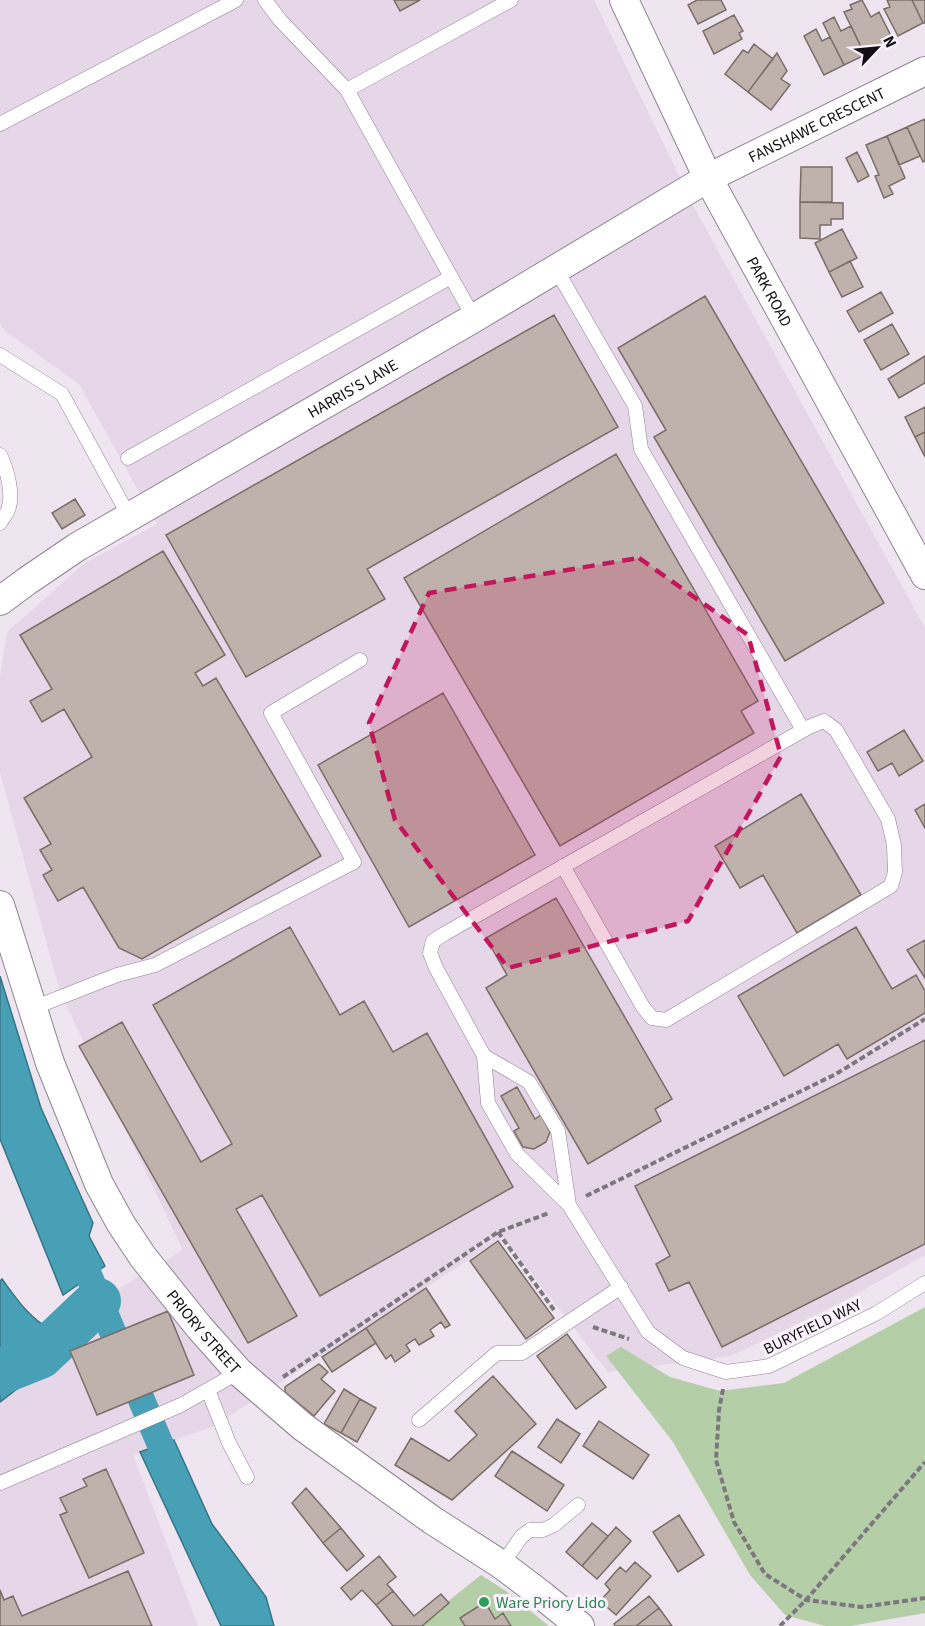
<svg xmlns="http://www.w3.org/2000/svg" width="925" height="1626" viewBox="0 0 925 1626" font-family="'Source Sans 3',sans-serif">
  <rect width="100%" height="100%" fill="#eee5f0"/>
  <path fill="#e5d6e8" d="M0,0H594L694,207L925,628V1255L844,1301L731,1356L608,1372L503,1237L214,1426L133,1455L198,1626H0V1402L52,1362L98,1301L183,1250L60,992L0,772V677L7,632L85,563L157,524L79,384L5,331L0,324Z"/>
  <path fill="#b4cea8" d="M925,1307V1613L851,1626H825L785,1615L750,1575L673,1442L606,1356L621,1347L670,1377L720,1391L784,1383Z
    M481,1575L506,1591L549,1626H417Z"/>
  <path fill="#48a0b6" stroke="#387485" stroke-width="1.5" d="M0,976L41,1108L93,1223L89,1236L105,1266L63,1295L0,1139Z
    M2,1279C16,1298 29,1318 50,1329L63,1326L69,1338L52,1362L0,1402V1281Z
    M174,1440L212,1524L266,1597L274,1626H221L140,1452Z"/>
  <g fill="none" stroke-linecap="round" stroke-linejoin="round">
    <path stroke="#48a0b6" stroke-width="27" d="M75,1243L175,1479"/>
    <path stroke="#48a0b6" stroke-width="46" d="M0,1372L40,1356L98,1301"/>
  </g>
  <path fill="#bfb1ab" stroke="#7a6d67" stroke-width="1.5" d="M394,0H420L400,11Z
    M697,0H721L726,10L698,24L688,5Z
    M862,0L871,17L879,12L893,40L865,55L844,12L852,9L850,5Z
    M887,0H912L923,23L898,36L884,9L890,7Z
    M912,0H925V23H923Z
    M734,15L743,31L739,33L742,39L714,54L703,31Z
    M834,17L841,31L851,26L865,55L844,65L823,23Z
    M816,29L822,41L830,37L844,65L824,75L804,36Z
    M754,44L773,59L748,92L725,74L743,50L748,53Z
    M777,53L787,71L781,79L790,85L771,110L748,92Z
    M925,119V161L923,162L907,127Z
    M907,127L920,156L899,165L887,136Z
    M887,136L905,178L889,186L893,194L884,198L875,176L879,175L866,145Z
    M857,152L869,176L858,182L846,158Z
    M801,167H832V202H800Z
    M800,202L843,203V219H831V225H820V239L800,238Z
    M842,229L857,258L829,272L815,243Z
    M850,261L863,287L842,297L829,272Z
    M881,292L893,313L859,332L847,311Z
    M705,296L884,603L785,661L654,437L666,430L618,348Z
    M554,315L618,427L367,569L385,599L246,677L166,535Z
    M892,324L909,354L881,370L864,340Z
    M925,356V383L899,398L888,379Z
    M925,407V432L915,437L905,417Z
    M925,432V457L915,437Z
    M616,454L758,701L741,711L754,733L560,846L404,578Z
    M75,499L85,515L62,529L52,513Z
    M163,551L225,655L195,673L203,686L216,678L321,856L142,959L119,948L83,887L58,901L43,875L52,870L40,850L51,844L24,798L92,757L64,709L42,722L30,701L52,689L20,635Z
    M443,693L535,855L409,927L318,765Z
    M904,730L923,761L899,776L892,763L878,771L867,752Z
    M801,794L861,895L797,933L763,875L740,888L715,846Z
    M925,804V828L915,810Z
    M556,898L672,1099L655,1109L661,1121L588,1164L486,988L507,975L486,938Z
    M290,927L340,1015L364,1001L393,1052L427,1033L513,1187L320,1296L262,1195L236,1209L297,1316L248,1343L79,1046L122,1022L201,1162L232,1144L153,1005Z
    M856,927L892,989L916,975L925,991V1013L847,1059L838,1044L784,1076L738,996Z
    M925,940V978L907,950Z
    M925,1040V1244L722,1347L689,1282L669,1291L656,1264L670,1256L635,1186Z
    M517,1087L535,1119L541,1115L550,1132L546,1142L534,1149L523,1147L514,1131L519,1128L501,1096Z
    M498,1241L554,1318L526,1339L470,1261Z
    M426,1288L450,1325L445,1328L441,1322L430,1330L434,1336L419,1345L415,1339L406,1345L410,1351L395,1362L391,1355L386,1359L366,1328Z
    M168,1311L194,1375L97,1415L70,1351Z
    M366,1328L376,1343L332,1372L322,1357Z
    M567,1334L606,1387L576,1409L537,1356Z
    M319,1364L328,1372L321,1379L335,1391L314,1416L285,1392V1387Z
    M493,1376L536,1424L452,1500L395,1465L411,1438L449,1461L477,1435L455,1411Z
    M344,1389L360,1399L341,1433L324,1424Z
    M360,1399L376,1408L357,1442L341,1433Z
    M557,1419L580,1434L561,1463L538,1447Z
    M599,1421L649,1455L633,1479L583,1446Z
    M512,1451L564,1485L547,1511L495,1476Z
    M106,1469L144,1553L89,1578L60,1515L67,1512L60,1498L87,1486L83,1479Z
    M306,1488L341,1528L323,1543L292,1503Z
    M679,1515L704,1555L678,1572L653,1532Z
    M592,1523L608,1536L582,1566L566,1552Z
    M616,1527L631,1541L597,1579L582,1566Z
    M341,1528L364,1556L347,1571L323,1543Z
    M379,1556L396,1577L387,1584L393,1591L376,1605L362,1590L351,1600L341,1588Z
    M635,1562L651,1576L616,1615L600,1601L610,1590L605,1584L620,1567L626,1572Z
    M128,1571L152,1626H0V1590L4,1600L13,1596L22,1616Z
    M393,1591L414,1616L441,1594L449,1603L422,1626H393L376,1605Z
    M649,1596L659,1608L636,1626H615L614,1624Z
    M485,1602L495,1619L503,1613L511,1626H465L460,1618Z
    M659,1608L672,1626H636Z"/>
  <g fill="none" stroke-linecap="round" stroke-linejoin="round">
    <g stroke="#8d848f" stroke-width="15">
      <path id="service" d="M265,0L280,20L347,90
        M0,124L236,0
        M556,269L635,406L641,449L803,730
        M451,277L347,90L511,0
        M0,355L62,394L130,518
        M0,455C7,469 14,495 8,510C7,514 2,519 0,523
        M128,458L451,277L474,318
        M563,866L643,1007L652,1018L666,1020L891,886L895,872L894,845L888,819L836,730L824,721L809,727L444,934L433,941L430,953L436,968L484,1056L488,1103L517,1154L569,1205L648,1332L683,1358L726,1372L769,1366L877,1313L925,1283
        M33,1008L117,975L155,965L354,862L271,713L360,660
        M484,1056L529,1082L558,1131L569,1205
        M208,1390L229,1443L247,1477
        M419,1420L497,1353H522L621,1287
        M0,1483L181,1405L239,1372
        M502,1565L521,1537L530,1530H543L554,1525L578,1505"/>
    </g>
    <g stroke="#8d848f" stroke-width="30">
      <g id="minor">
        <path id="s1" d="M624,0L708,178L925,575"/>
        <path id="s2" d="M0,601L27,581L77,547L474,318L708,178L925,71"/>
        <path id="s3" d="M0,905L50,1063L99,1184L121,1224L143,1257L199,1327L239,1372L303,1427L432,1520L502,1565L543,1596L580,1626"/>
      </g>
    </g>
    <path stroke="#7d777e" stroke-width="4" stroke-dasharray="6 3" stroke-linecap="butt" d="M586,1196L836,1074L925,1019
      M498,1232L554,1310
      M593,1327L629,1339
      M283,1377L498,1232L549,1213
      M723,1389L719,1410L716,1460L734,1522L765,1574L806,1600L862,1607L925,1598
      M780,1626L806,1600L925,1462"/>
    <use href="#service" stroke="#fff" stroke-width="14"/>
    <use href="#minor" stroke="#fff" stroke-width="28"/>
  </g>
  <path fill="#c2185b" fill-opacity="0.2" stroke="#c2185b" stroke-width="4.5" stroke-dasharray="12 8" stroke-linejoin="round" d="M639,558L748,635L781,756L688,921L508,968L395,820L369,723L429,593Z"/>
  <circle fill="#2e9e5b" stroke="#fcf2fe" stroke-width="2" cx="484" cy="1602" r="6"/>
  <g text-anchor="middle" stroke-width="6" stroke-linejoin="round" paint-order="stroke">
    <g font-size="16" fill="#120f12" stroke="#fcf2fe">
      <text dy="6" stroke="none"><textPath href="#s2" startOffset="946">FANSHAWE CRESCENT</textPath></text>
      <text dy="6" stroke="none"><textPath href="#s1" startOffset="326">PARK ROAD</textPath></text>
      <text dy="6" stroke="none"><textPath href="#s2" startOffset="412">HARRIS'S LANE</textPath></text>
      <text transform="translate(812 1326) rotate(-26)" y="6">BURYFIELD WAY</text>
      <text dy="6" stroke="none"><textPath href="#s3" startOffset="478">PRIORY STREET</textPath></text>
    </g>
    <g font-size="16" fill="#27864d" stroke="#fcf2fe" text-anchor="start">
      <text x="496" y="1608">Ware Priory Lido</text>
    </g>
  </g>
  <g transform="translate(877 48) rotate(64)" stroke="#fcf2fe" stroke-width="4.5" paint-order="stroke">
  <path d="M0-4.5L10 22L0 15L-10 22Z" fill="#120f12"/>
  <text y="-9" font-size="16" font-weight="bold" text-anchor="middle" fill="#120f12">N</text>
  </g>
</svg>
